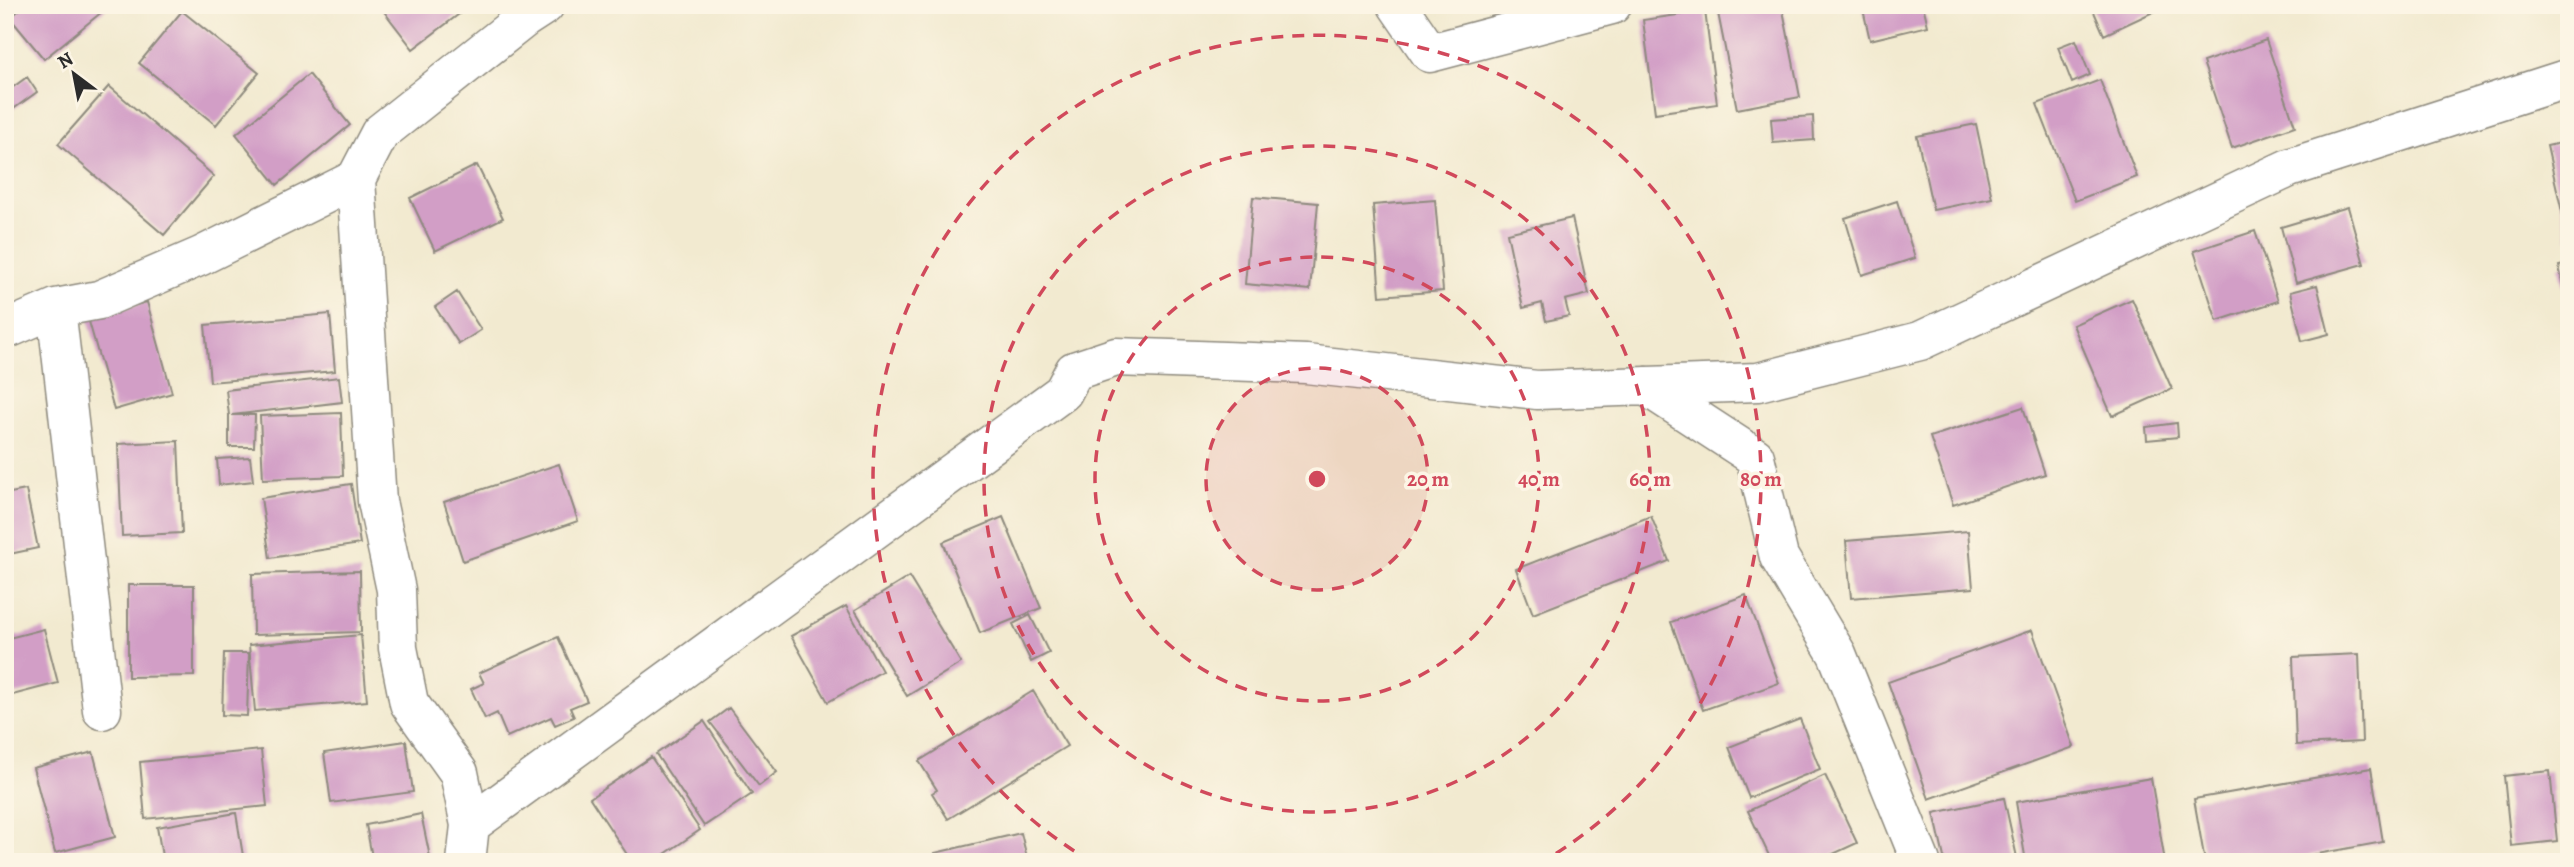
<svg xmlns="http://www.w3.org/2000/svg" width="2574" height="867" viewBox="0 0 2574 867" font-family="Alegreya,serif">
  <rect width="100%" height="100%" fill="#fcf5e5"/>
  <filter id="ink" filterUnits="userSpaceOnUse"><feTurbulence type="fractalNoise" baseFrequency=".0143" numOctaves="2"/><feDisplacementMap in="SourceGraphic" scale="14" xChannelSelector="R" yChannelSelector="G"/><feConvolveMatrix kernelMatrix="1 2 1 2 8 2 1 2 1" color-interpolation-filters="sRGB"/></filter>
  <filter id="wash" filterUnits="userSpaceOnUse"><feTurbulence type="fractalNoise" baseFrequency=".00686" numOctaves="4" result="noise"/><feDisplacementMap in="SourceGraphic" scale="28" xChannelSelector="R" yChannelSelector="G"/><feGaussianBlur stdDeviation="1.57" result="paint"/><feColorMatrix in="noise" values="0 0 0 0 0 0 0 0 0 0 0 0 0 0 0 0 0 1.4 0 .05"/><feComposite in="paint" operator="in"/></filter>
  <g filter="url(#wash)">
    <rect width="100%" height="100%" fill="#f2ead0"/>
    <g id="blocks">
      <path fill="#d29ec6" d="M25,5H106L108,7L44,59L10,18Z
        M379,5H471L413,49Z
        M1756,5H1782L1800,97L1737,109L1718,13Z
        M1862,5H1923L1928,26L1870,40Z
        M2091,5H2168L2104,35Z
        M182,11L259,73L216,125L139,63Z
        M1705,11L1717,104L1655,113L1643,20Z
        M2076,40L2090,75L2072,83L2058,47Z
        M2266,40L2295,126L2232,148L2203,62Z
        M309,74L350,125L277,185L236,134Z
        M27,77L37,92L5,115V93Z
        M2100,80L2137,177L2075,201L2037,104Z
        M109,86L214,176L164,235L58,144Z
        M1813,116L1814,140L1773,143L1771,119Z
        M1976,124L1992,198L1933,210L1917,136Z
        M2569,141V238H2568L2547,146Z
        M477,165L503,218L435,251L410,198Z
        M1253,197L1318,203L1310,290L1245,284Z
        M1435,200L1443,291L1380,296L1373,205Z
        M1897,201L1915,258L1862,275L1845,218Z
        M2348,207L2364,264L2296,283L2281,227Z
        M1572,218L1589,294L1565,300L1569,316L1546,321L1542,303L1523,308L1507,233Z
        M2255,231L2278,301L2217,321L2194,251Z
        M2569,264V308H2567L2559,266Z
        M2317,285L2329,334L2302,341L2290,292Z
        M457,292L481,330L459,344L435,307Z
        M2132,299L2172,389L2112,416L2073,325Z
        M147,302L172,393L114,410L88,318Z
        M330,314L335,371L210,382L205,325Z
        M339,377L342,402L232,415H255L254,447H229V415L226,390Z
        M2023,407L2045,474L1953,505L1930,437Z
        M341,413L343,476L263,479L260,416Z
        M2177,423L2178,437L2147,440L2146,427Z
        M178,441L182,533L122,536L118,444Z
        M250,457L253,481L219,485L217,459Z
        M559,464L578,521L463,561L444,502Z
        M351,484L360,544L270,558L261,498Z
        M26,490L38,548L5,555V494Z
        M1651,516L1669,561L1533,614L1516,569Z
        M1003,517L1041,608L980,633L943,542Z
        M1968,531L1973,588L1851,598L1846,541Z
        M360,571L361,632L253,635L252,574Z
        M909,577L961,663L907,696L855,610Z
        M128,585H194V676L128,677Z
        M1746,595L1779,683L1703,710L1671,622Z
        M846,606L882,671L828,702L791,636Z
        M1030,615L1049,653L1031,662L1013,624Z
        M44,629L58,683L5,697V639Z
        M2032,630L2074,747L1929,799L1888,682Z
        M361,635L367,701L255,711L249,645Z
        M558,637L587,701L570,708L574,717L555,725L551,717L507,737L497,713L485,719L471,689L484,683L479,673Z
        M224,653H249L247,716L222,715Z
        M2359,654L2362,742L2296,745L2293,657Z
        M1033,691L1067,746L948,819L932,793L937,790L919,761Z
        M729,708L777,772L759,786L710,722Z
        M1800,719L1820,769L1749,798L1729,747Z
        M704,721L752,794L704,826L656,754Z
        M406,741L413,792L331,803L324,753Z
        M261,750L267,806L145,819L140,762Z
        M93,752L115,837L55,853L33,768Z
        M651,757L700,830L653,862H632L590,798Z
        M2371,768L2383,842L2274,862H2205L2194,799Z
        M2550,771L2557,841L2511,846L2504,776Z
        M1825,775L1857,843L1816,862H1772L1748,811Z
        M2151,778L2165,862H2026L2016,802Z
        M2004,798L2018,862H1945L1934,813Z
        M236,813L244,862H163L157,827Z
        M421,814L431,862H373L366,825Z
        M1021,833L1028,862H937L935,853Z"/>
    </g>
  </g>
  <g filter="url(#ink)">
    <use href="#blocks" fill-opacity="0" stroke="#8e8a7e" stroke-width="2"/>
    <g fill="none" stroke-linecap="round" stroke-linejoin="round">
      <g stroke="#8e8a7e" stroke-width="41">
        <path id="street" d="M1397,5L1430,53L1612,5
          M356,179L377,501L396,590L398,648L409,703L459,773L470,825L466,862
          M56,308L102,710
          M5,330L56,308L99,300L201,256L356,179L380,133L525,18L545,5
          M1646,386L1755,457L1779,557L1837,654L1921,862
          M470,825L1063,392L1074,371L1116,357L1306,364L1537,390L1758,382L1920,341L2289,168L2569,78"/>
      </g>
      <use href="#street" stroke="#fff" stroke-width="38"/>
    </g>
  </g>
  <circle cx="1317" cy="479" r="111" fill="#d1495b" fill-opacity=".12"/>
  <g fill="none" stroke="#d1495b" stroke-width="3.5" stroke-dasharray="12 9">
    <circle cx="1317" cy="479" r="111"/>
    <circle cx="1317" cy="479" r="222"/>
    <circle cx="1317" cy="479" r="333"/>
    <path d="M1092 862A444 444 0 1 1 1542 862"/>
  </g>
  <circle cx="1317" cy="479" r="10" fill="#d1495b" stroke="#fcf5e5" stroke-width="3.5"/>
  <g font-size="21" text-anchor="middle" font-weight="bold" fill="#d1495b" stroke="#fcf5e5" stroke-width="7" stroke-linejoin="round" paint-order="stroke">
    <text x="1428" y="486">20 m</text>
    <text x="1539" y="486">40 m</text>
    <text x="1650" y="486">60 m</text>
    <text x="1761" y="486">80 m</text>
  </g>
  <rect width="2574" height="867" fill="none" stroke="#fcf5e5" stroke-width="28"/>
  <g transform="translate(74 74) rotate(328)" stroke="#fcf5e5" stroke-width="5" paint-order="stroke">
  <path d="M0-5L12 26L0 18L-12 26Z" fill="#2b2b2b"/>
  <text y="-10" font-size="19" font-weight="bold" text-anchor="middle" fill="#2b2b2b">N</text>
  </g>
</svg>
